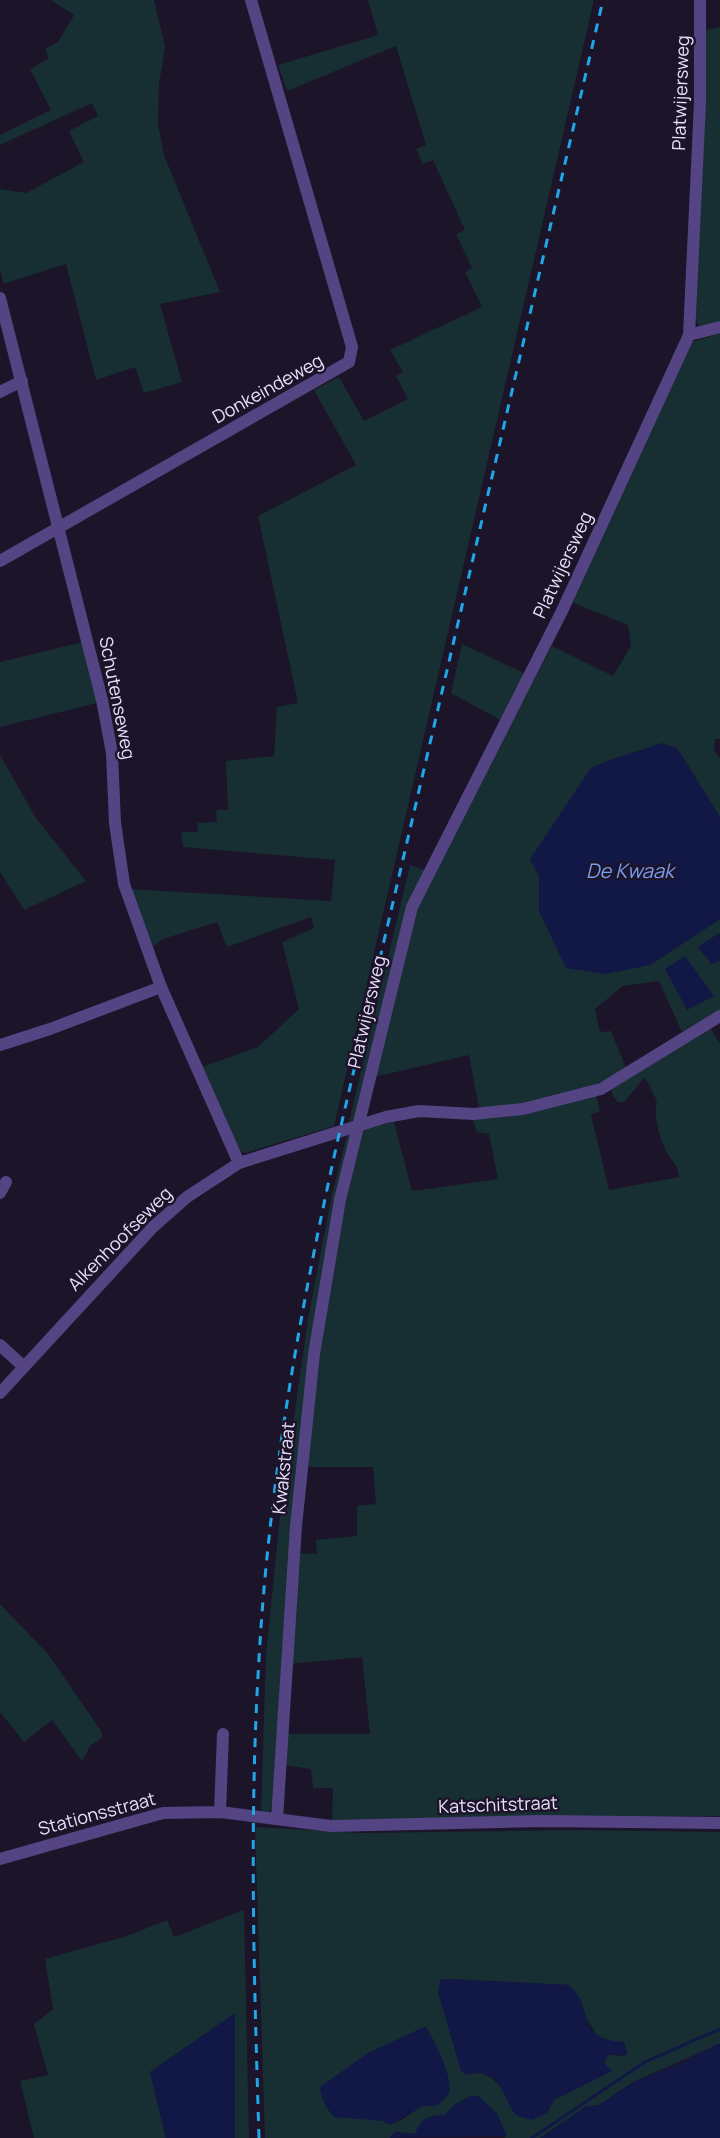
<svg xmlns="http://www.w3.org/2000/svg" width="720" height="2138" viewBox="0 0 720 2138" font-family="Manrope,sans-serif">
  <rect width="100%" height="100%" fill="#1c1429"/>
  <path fill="#172e33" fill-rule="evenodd" d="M51,0H154L165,46L159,84L158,124L164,155L220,292L160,304L182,382L144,393L135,367L96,380L66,264L3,284L0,268V189L26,193L84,162L69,131L98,116L92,103L0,145V135L51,110L30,69L49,58L45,49L58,42L74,15Z
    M368,0H594L334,1126L245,1153L240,1151L202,1067L258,1047L299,1009L282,942L314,928L311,917L227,947L217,922L163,939L151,948L129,889L331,901L335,860L183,847L181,832H198L197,823L217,822L216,810H228L226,761L274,756L277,707L298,703L258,516L356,465L314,390L339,377L364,421L408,399L396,376L403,372L390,350L482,307L465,272L472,268L456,234L465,230L433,160L423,164L416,149L426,145L396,46L287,91L278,65L378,35Z
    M720,27V323L700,327L695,318L700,31Z
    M720,333V739H715L714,750L720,759V817L677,748L530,859L539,876V911L650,965L720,919V933L698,947L712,964L720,960V1010L682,1032L659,981L623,986L595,1009L600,1032L611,1031L626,1068C583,1096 530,1104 479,1108L469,1055L374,1077L413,916L447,844L552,646L613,676L631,646L628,625L571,602L692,342Z
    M83,642L97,703L0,727V662Z
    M462,644L526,674L502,721L451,693Z
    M0,755L36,818L86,881L24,910L0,872Z
    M410,865L425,870L357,1118L349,1122Z
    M710,1027L720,1044V1816L332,1820L333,1788H313L311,1769L282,1765L284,1734H370L362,1657L289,1664L297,1553L317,1554L316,1540L357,1536V1506L376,1504L373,1467H305C319,1355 334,1242 362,1133L366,1128L394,1122L412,1191L498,1179L489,1134L477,1132L472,1119L596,1095L600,1111L591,1115L609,1190L679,1177C678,1167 675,1164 669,1156C660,1142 653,1116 657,1101L645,1077L624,1102H618L612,1095V1089Z
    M347,1135H352L334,1213L284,1626L272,1808L269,1813L261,1812L266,1655L280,1516L308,1319L332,1194Z
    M0,1604L49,1655L101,1731L103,1737L91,1745L82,1761L52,1720L24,1742L0,1712Z
    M255,1827L361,1833L572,1830L720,1832V2044L633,2082L599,2105L585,2107L540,2138H504L507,2136L471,2096L454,2105L445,2115L432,2116L416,2134L395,2132L390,2138H265ZM448,1979L569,1985L581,2000L584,2014L598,2037L604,2041L624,2043L625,2056L608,2055L604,2063L611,2071L554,2100L547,2113L513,2111C504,2092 499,2078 478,2072L440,1980ZM448,2095L438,2105C433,2105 427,2105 423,2106C408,2112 399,2129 383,2121Z
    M244,1910L249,2138H235V2014L150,2072L166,2138H34L20,2081L48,2075L34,2024L53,2009L45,1959L127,1936L167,1920L174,1937Z"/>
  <path fill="#111845" d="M662,743L677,748L720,817V919L650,965L606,974L566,968L539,911V876L530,859L590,769L604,762Z
    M720,933V960L712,964L698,947Z
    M685,956L714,996L687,1010L665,969Z
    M448,1979L569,1985C596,2008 573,2039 624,2042L628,2054L608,2055L604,2063L612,2071L554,2100L547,2113L533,2120L517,2116C499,2095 503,2066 466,2075L461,2071L438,1992L440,1980Z
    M235,2013V2138H166L150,2072Z
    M426,2026C433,2040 456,2080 448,2095C446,2098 441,2102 438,2105L423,2106L390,2125L383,2121L334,2117C326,2108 321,2099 320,2087L368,2053Z
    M717,2044H720V2138H540L585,2107L599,2105L633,2082L680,2064Z
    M471,2096H478L497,2113L507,2136L390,2138L395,2132L416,2134C418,2118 431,2116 444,2115L454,2105Z"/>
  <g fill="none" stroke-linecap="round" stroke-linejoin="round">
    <path stroke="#111845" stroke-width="3" d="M532,2138L645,2062L720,2029"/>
    <path stroke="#544483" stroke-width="12" d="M0,298L102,700L112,753L115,823L124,884L161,987L239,1163
      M689,335L720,327
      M0,392L22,381
      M0,561L349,362L352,347L251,0
      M0,1045L50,1029L161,987
      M0,1193L6,1182
      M0,1345L24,1367
      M0,1393L153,1227L187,1197L239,1163L386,1117L419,1111L474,1114L523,1109L601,1089L720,1016
      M220,1812L223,1734
      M277,1819L296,1526L314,1354L340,1200L412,907L562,611L689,335L700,102V0
      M0,1859L163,1813L220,1812L331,1826L540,1821L720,1823"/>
    <path stroke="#1fa7e8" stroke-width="3" stroke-dasharray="9 8" stroke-linecap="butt" d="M259,2138C254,1978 249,1819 259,1659C269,1480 301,1304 340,1130L603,0"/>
  </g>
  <g text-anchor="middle" stroke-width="5" stroke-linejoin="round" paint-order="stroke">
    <g font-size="18" fill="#e9dffc" stroke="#1c1429">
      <text transform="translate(681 93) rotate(-88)" y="6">Platwijersweg</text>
      <text transform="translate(268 389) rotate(-29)" y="6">Donkeindeweg</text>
      <text transform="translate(563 565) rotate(-65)" y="6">Platwijersweg</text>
      <text transform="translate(117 698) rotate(79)" y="6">Schutenseweg</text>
      <text transform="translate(367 1012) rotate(-77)" y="6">Platwijersweg</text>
      <text transform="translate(120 1239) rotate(-45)" y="6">Alkenhoofseweg</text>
      <text transform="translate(284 1468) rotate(-84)" y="6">Kwakstraat</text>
      <text transform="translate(498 1805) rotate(-2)" y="6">Katschitstraat</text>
      <text transform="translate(97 1814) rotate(-15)" y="6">Stationsstraat</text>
    </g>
    <g font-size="20" font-style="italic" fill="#789ef1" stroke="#1c1429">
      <text x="630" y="878">De Kwaak</text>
    </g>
  </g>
</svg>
